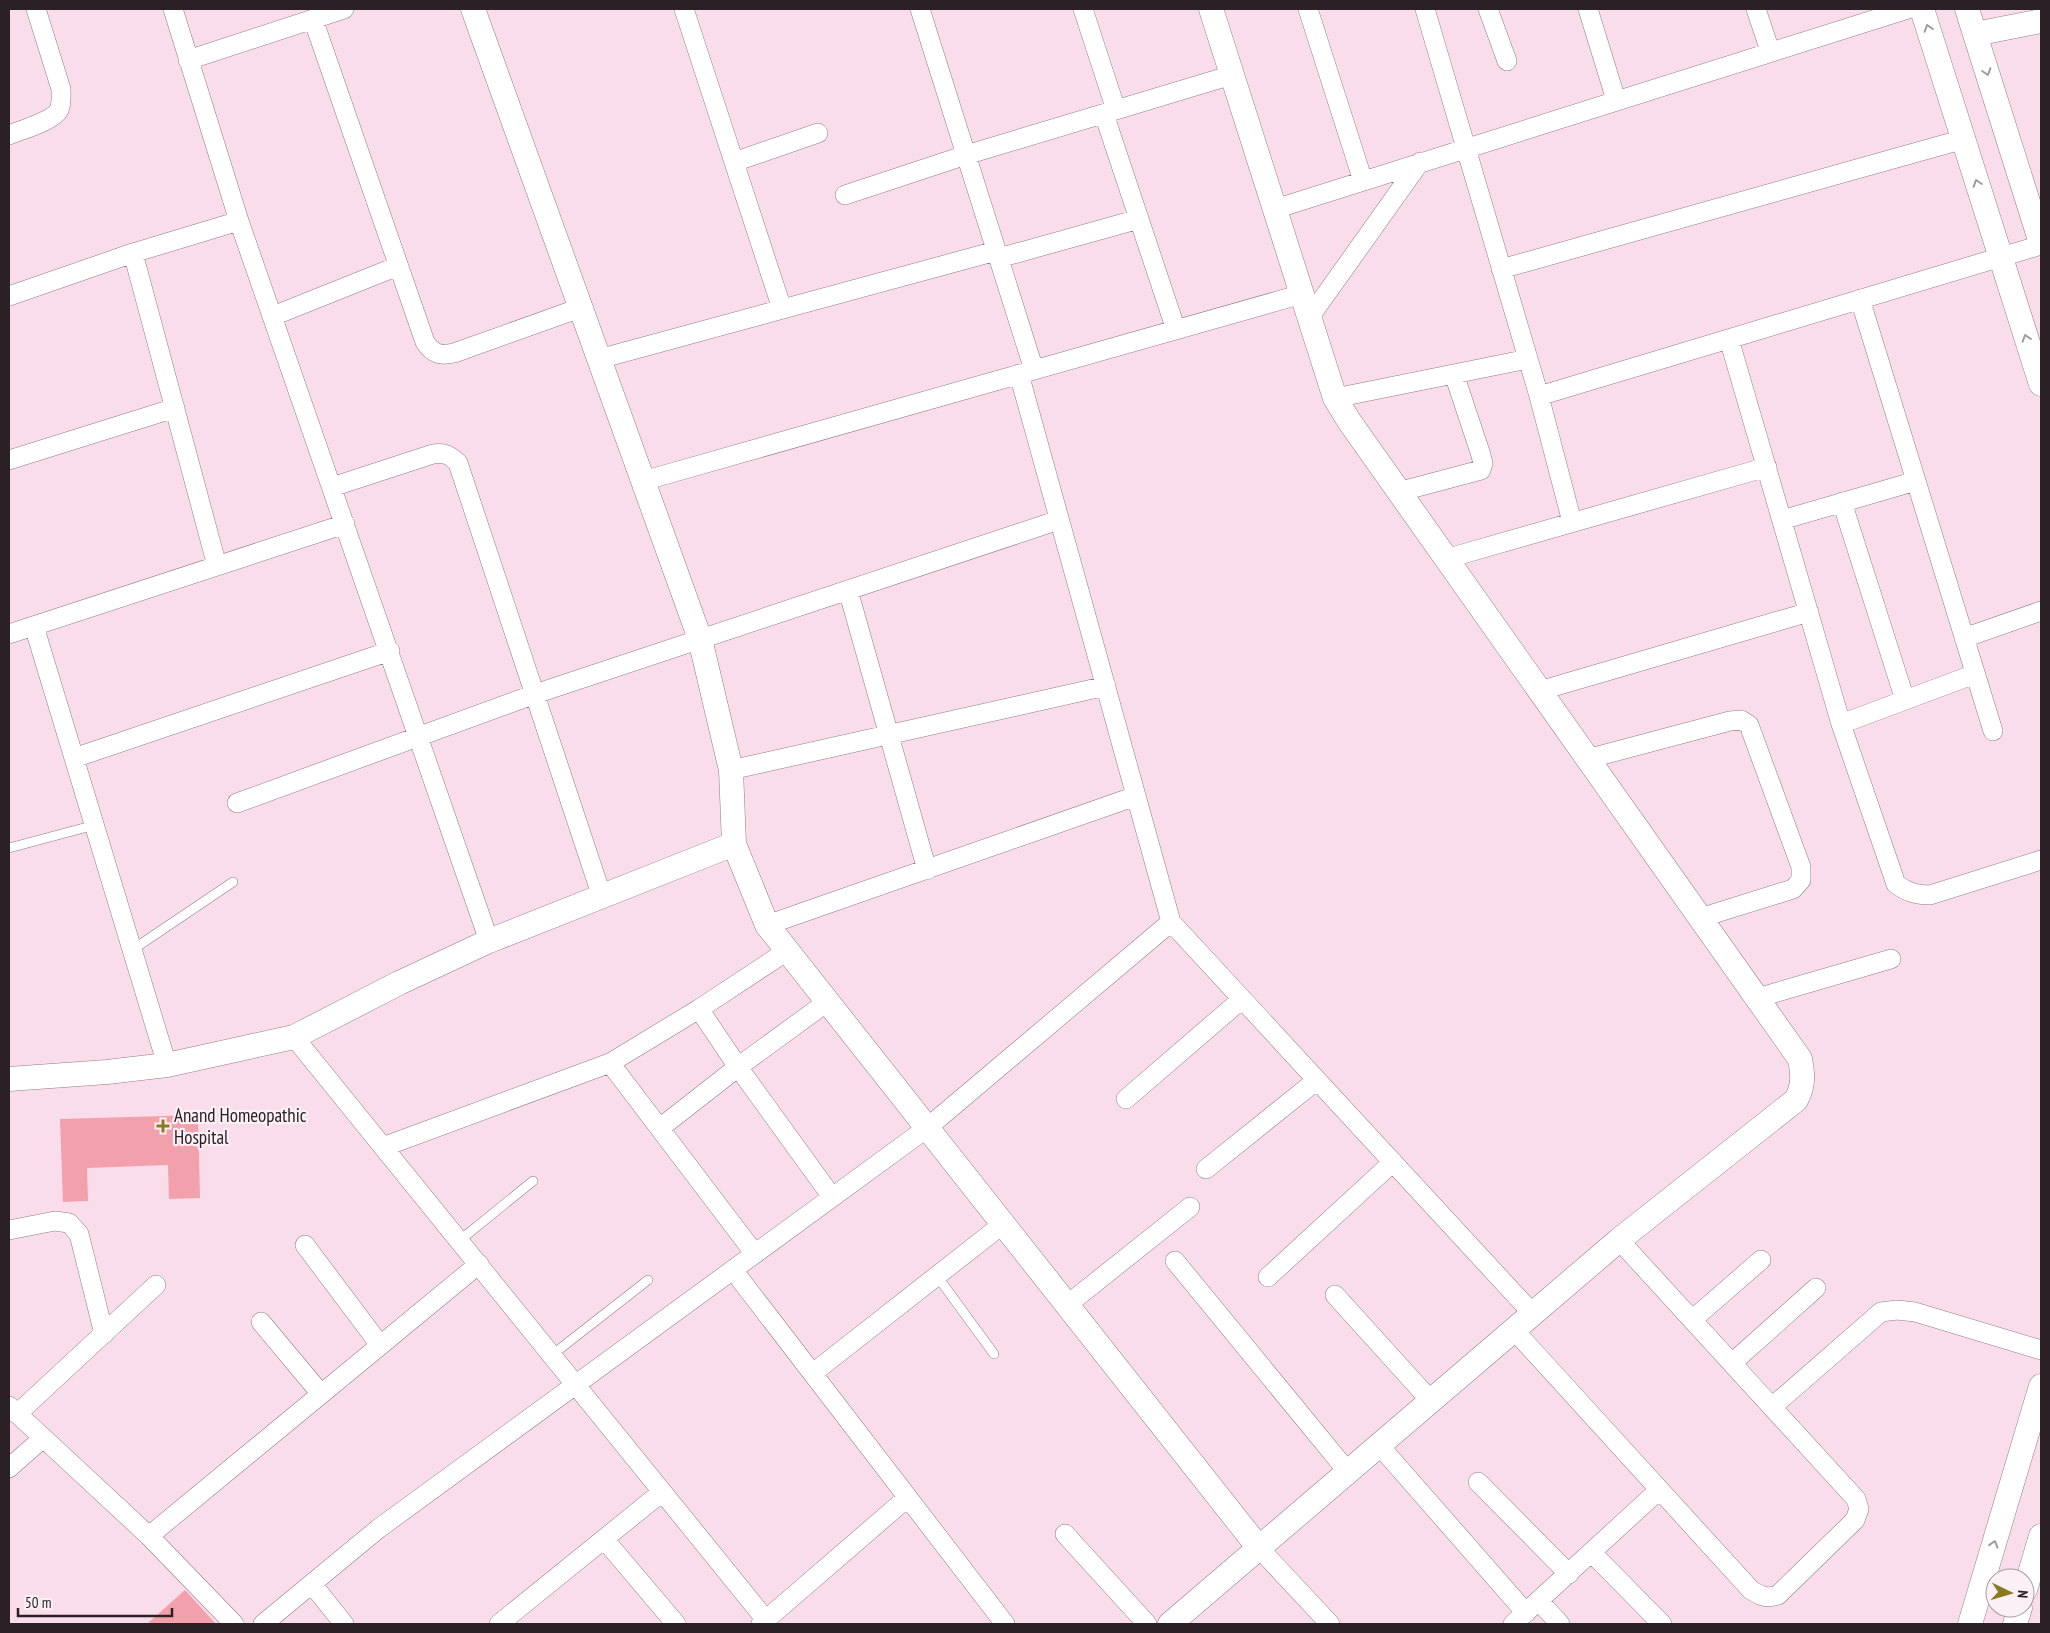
<svg xmlns="http://www.w3.org/2000/svg" width="2050" height="1633" viewBox="0 0 2050 1633" font-family="'PT Sans Narrow',sans-serif">
  <rect width="100%" height="100%" fill="#faddea"/>
  <path fill="#f2a0ac" d="M198,1115L200,1198L169,1199L168,1165L87,1168L88,1201L63,1202L60,1119Z
    M185,1590L216,1624H147Z"/>
  <g fill="none" stroke-linecap="round" stroke-linejoin="round">
    <g stroke="#937a86" stroke-width="10">
      <path id="service" d="M9,848L95,825
        M132,950L233,882
        M459,1241L533,1181
        M937,1276L994,1354
        M552,1355L648,1280"/>
    </g>
    <g stroke="#937a86" stroke-width="20">
      <path id="minor" d="M173,9L239,221L489,941
        M684,9L782,309
        M920,9L1034,370
        M1083,9L1116,110
        M1308,9L1363,181
        M1425,9L1539,396L1572,522
        M1488,9L1507,61
        M1588,9L1616,100
        M1756,9L1770,51
        M313,19L425,342C433,354 440,356 454,353L580,308
        M188,60L344,9
        M1104,114L1176,330
        M9,135C21,130 53,121 59,110C62,103 61,97 61,89L36,9
        M734,162L818,133
        M845,195L966,155L1232,75
        M1275,209L1908,9
        M133,253L217,566
        M999,258L1139,219
        M1501,269L1964,139
        M9,296L133,253L239,221
        M1860,299L1993,731
        M273,316L398,266
        M1309,318L1420,162
        M1729,339L1841,724L1896,884C1907,892 1916,895 1930,895L2041,860
        M599,359L996,251
        M1019,374L1171,922L1533,1314
        M1539,396L2041,245
        M1335,398L1528,359
        M9,460L175,408
        M643,481L1302,294
        M332,487L433,454C444,452 450,455 458,463L602,897
        M1398,492L1481,470L1483,463L1480,452L1454,374
        M1842,502L1905,700
        M1782,520L1916,481
        M1445,559L1767,467
        M848,590L927,870
        M34,626L167,1065
        M9,634L345,524
        M1964,638L2041,611
        M1539,691L1809,612
        M1841,724L1975,674
        M74,758L390,651
        M1587,759L1730,721L1741,720L1749,725L1801,867V880L1793,889L1700,918
        M731,770L1106,686
        M237,803L535,694L1059,520
        M767,925L1136,796
        M1757,998L1891,959
        M699,1009L738,1067L832,1197
        M294,1037L766,1620
        M610,1063L755,1254
        M1126,1099L1242,999
        M660,1128L738,1067L827,1002
        M383,1147L610,1063L699,1009L787,951
        M1206,1169L1317,1080
        M9,1230L55,1221L69,1223L79,1234L104,1334
        M305,1245L380,1345
        M1175,1261L1348,1472
        M733,1270L1005,1624
        M1268,1277L1393,1162
        M1335,1295L1431,1401
        M1067,1305L1190,1207
        M1692,1320L1761,1260
        M261,1322L321,1394
        M1514,1330L1751,1590C1761,1596 1766,1599 1778,1595L1855,1520L1859,1509L1856,1499L1619,1240
        M1732,1363L1816,1288
        M813,1373L1003,1224
        M9,1406L149,1536L234,1624
        M1772,1407L1881,1312L1897,1310L1915,1312L2041,1350
        M17,1414L156,1285
        M1379,1445L1526,1613
        M9,1468L43,1438
        M1478,1482L1569,1574
        M1065,1534L1147,1624
        M149,1536L479,1264
        M604,1539L676,1624
        M1259,1548L1330,1624
        M1592,1553L1662,1624
        M312,1584L344,1624
        M1539,1601L1560,1624
        M263,1624L378,1529L927,1128L1171,922
        M499,1624L662,1492
        M761,1624L907,1498
        M1513,1624L1659,1490"/>
    </g>
    <g stroke="#937a86" stroke-width="25">
      <path id="tertiary" d="M473,9L700,639L731,770L734,844L767,925L1259,1548
        M1922,9L2041,384
        M1967,9L2041,243
        M1975,34L2041,21
        M9,1079L107,1072L167,1065L294,1037L399,983L489,941L734,844
        M2025,1590L2041,1536
        M1170,1624L1619,1240L1796,1100C1804,1085 1803,1075 1800,1059L1349,421L1335,398L1211,9
        M1970,1624L2041,1386
        M2015,1624L2020,1608"/>
    </g>
    <use href="#service" stroke="#fff" stroke-width="9"/>
    <use href="#minor" stroke="#fff" stroke-width="19"/>
    <use href="#tertiary" stroke="#fff" stroke-width="24"/>
  </g>
  <defs><path id="oneway-chevron" d="M-2-3.5L2.5 0L-2 3.5" fill="none" stroke-width="1.6" stroke-linecap="round" stroke-linejoin="round" transform="scale(1.25)"/></defs>
  <g stroke="#9f9b9d">
    <use href="#oneway-chevron" transform="translate(1928 28) rotate(-108)"/>
    <use href="#oneway-chevron" transform="translate(1987 72) rotate(72)"/>
    <use href="#oneway-chevron" transform="translate(1977 183) rotate(-108)"/>
    <use href="#oneway-chevron" transform="translate(2026 338) rotate(-108)"/>
    <use href="#oneway-chevron" transform="translate(1994 1544) rotate(-73)"/>
  </g>
  <path fill="#8c7a20" stroke="#fbf0f5" stroke-width="2" d="M160.5 1118.5h5v5h5v5h-5v5h-5v-5h-5v-5h5z"/>
  <g text-anchor="middle" stroke-width="4.5" stroke-linejoin="round" paint-order="stroke">
    <g font-size="19" fill="#2a2025" stroke="#fbf0f5" text-anchor="start">
      <text x="174" y="1122">Anand Homeopathic<tspan x="174" dy="22">Hospital</tspan></text>
    </g>
  </g>
  <rect width="2050" height="1633" fill="none" stroke="#2a2025" stroke-width="20"/>
  <g transform="translate(2010 1593) rotate(95)"><circle r="24" fill="#fbf0f5" stroke="#a79da2"/>
  <path d="M0-4L9 19L0 12L-9 19Z" fill="#8c7a20"/>
  <text y="-8" font-size="14" font-weight="bold" text-anchor="middle" fill="#2a2025">N</text>
  </g>
  <path d="M18 1608v8h154v-8" fill="none" stroke="#2a2025" stroke-width="2.5"/>
  <text x="25" y="1608" font-size="15" fill="#2a2025" stroke="#fbf0f5" stroke-width="4" paint-order="stroke">50 m</text>
</svg>
